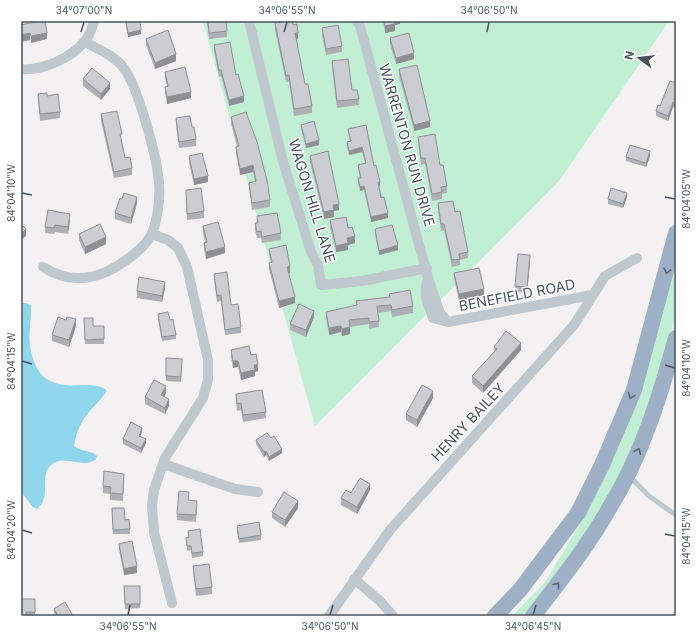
<svg xmlns="http://www.w3.org/2000/svg" width="697" height="637" viewBox="0 0 697 637" font-family="Inter,sans-serif">
  <rect width="100%" height="100%" fill="#f3f1f1"/>
  <path fill="#c1efd4" d="M203,21H669L559,181L315,426Z
    M676,249V316L634,448L598,517L530,608L522,616H512L545,582L587,513L615,455Z"/>
  <path fill="#8fd5eb" d="M21,303H26L31,305C32,321 27,336 31,351C42,406 92,374 107,391C91,412 79,417 74,446C81,452 91,450 97,456L96,459C84,470 64,453 51,465C41,473 48,491 43,501C42,504 39,506 37,509L33,507L21,492Z"/>
  <g fill="none" stroke-linecap="round" stroke-linejoin="round">
    <path stroke="#bfc7cf" stroke-width="5" d="M630,477L649,496L676,515"/>
    <path stroke="#bfc7cf" stroke-width="10" d="M249,21L282,158L311,252L318,265L321,285L362,281L427,268
      M357,21L360,26L428,278L440,313L448,322
      M21,69C43,71 71,58 85,41C90,36 92,27 94,21
      M152,234L168,240L178,248L187,267L208,360V380L203,398L165,458L154,490L152,506L154,532L172,603
      M43,267C63,280 83,282 106,272C121,265 147,248 153,231C158,216 160,198 159,183C157,157 138,86 123,67C114,55 97,49 85,42
      M428,278C422,293 428,304 433,318L448,322L592,295
      M163,464L235,489L258,492
      M354,579L380,601L393,616
      M329,616L390,530L574,325L605,276L637,258"/>
    <path stroke="#9eb0c6" stroke-width="16" d="M495,616L520,590L578,513L602,465L634,390L676,233
      M533,616C560,581 588,546 610,507C642,455 660,396 676,338"/>
  </g>
  <path fill="#afb0b5" d="M125,21H140L141,34L128,37Z
    M207,21H226L227,37L209,39Z
    M383,21H400V24L395,25V31L385,33Z
    M275,23L293,25L298,39L296,40L305,84L312,106V113L294,116L289,82H286L275,30Z
    M322,28L342,46V52L326,55L322,35Z
    M390,38L414,59L396,64L390,44Z
    M146,39L176,61L155,69L146,45Z
    M214,45L236,75L244,102L229,106L221,76L219,77L214,51Z
    M332,61L352,90L359,99V105L337,108L332,68Z
    M399,69L430,127L414,131L399,76Z
    M165,72L191,98L167,104L165,93V87L167,86L165,79Z
    M83,79L110,89L101,100L83,86Z
    M676,83V108L673,107L668,121L656,116V111Z
    M38,94L47,96L60,112V118L40,121L38,100Z
    M101,114L122,141L125,158L132,168V175L114,178L101,121Z
    M231,117L270,200V207L252,210L249,189V183L255,182L253,172L240,175L236,154V147H237L231,123Z
    M176,118L192,127L196,139V146L179,148L176,125Z
    M301,125L319,145L306,148L301,129Z
    M366,125L374,166L380,186H379L388,218L371,222L364,190L360,191L358,183V178H360L358,169V165L365,163L362,152L349,155L347,147V142L350,141L348,133V129Z
    M418,137L440,165L447,186V193L442,194V199L432,201L425,164L421,165L418,143Z
    M189,156L208,182L194,185L189,163Z
    M310,156L339,210L334,211V217L324,219L310,162Z
    M650,156L646,167L626,161V157Z
    M186,190L204,211V218L187,220Z
    M627,197L623,208L608,204V199Z
    M137,203L131,224L115,219V213Z
    M438,203L455,212L468,252V258L460,260V265L452,267L444,230L441,231L438,210Z
    M257,216L281,233V240L262,243L261,238H257L255,230V223H257Z
    M70,220L68,234L55,232L54,234L45,233V227Z
    M330,220L355,243L348,245V250L336,252L330,227Z
    M203,226L225,253L206,259L204,249V243L205,242L203,233Z
    M375,229L398,250L379,255L375,234Z
    M79,234L106,244L85,254L79,240Z
    M269,249L290,273H289L295,303L279,308L269,269V263L271,262L269,255Z
    M530,261L527,293L515,292V286Z
    M454,273L484,295L459,301L454,279Z
    M214,274L231,305L241,327V333L225,335L221,301L217,302L214,279Z
    M165,288L162,302L137,298V291Z
    M389,294L413,306V313L392,317L391,311L378,313L379,327L369,329V324L350,327V334L342,336L341,332L329,335L326,319V312L356,306V301L389,297Z
    M158,314L170,320L176,335V339L162,341L158,319Z
    M314,317L306,337L290,330V324Z
    M84,318L93,326H104V344H85Z
    M76,326L69,347L52,341V335Z
    M494,347L521,350L483,393L472,383V376L494,352Z
    M231,350L251,355L258,371L255,372V376L241,380L238,367L233,368L231,357Z
    M166,358L182,364L181,382L166,381Z
    M166,393L164,397L169,406L165,414L145,404V397Z
    M236,394L266,412V418L243,422L241,410L237,411L236,401Z
    M433,398L417,427L406,420V414Z
    M142,432L140,436L146,443L141,453L123,444V439Z
    M271,438L282,453L269,461L266,455L264,457L256,444V440Z
    M124,481L123,501L110,500V494L103,493V486Z
    M370,490L357,514L341,505V498L351,493Z
    M197,507L196,522L177,520V514Z
    M112,508L125,520L129,519L130,534H113Z
    M298,508L285,527L272,518V512Z
    M237,526L261,535V540L239,543L237,530Z
    M188,531L203,552V556L192,558L191,550L187,551L186,538L188,537Z
    M119,544L137,573L124,575L119,550Z
    M193,566L212,587V594L196,596L193,572Z
    M124,586L140,604V608L125,609Z
    M35,599V616H21Z
    M54,609L73,616H56L54,613Z"/>
  <path fill="#8e9094" d="M394,21H400V24L395,25V31L385,33V26Z
    M141,30V34L128,37V33Z
    M30,33V40L21,42V35Z
    M47,33V39L31,43V36Z
    M295,33H298V39L295,40Z
    M414,53V59L396,64V58Z
    M176,54V61L155,69V63Z
    M110,83V89L101,100V94Z
    M191,92V98L167,104V97Z
    M244,96V102L229,106V100Z
    M673,102V107L668,121V116Z
    M430,121V127L414,131V125Z
    M319,140V145L306,148V144Z
    M362,147V152L349,155V151Z
    M650,151V156L646,167V163Z
    M253,165V172L240,175V169Z
    M208,176V182L194,185V179Z
    M378,182H380V186L378,187Z
    M364,186V190L360,191V187Z
    M627,193V197L623,208V204Z
    M137,197V203L131,224V218Z
    M339,204V210L334,211V217L324,219V212L333,205Z
    M388,213V218L371,222V217Z
    M70,214V220L68,234V227Z
    M26,229V236L21,240V234Z
    M355,236V243L348,245V250L336,252V246L347,238Z
    M106,237V244L85,254V247Z
    M398,245V250L379,255V251Z
    M225,247V253L206,259V252Z
    M530,255V261L527,293V287Z
    M290,266V273L287,274V267Z
    M165,282V288L162,302V296Z
    M484,289V295L459,301V294Z
    M295,297V303L279,308V301Z
    M314,311V317L306,337V330Z
    M76,319V326L69,347V340Z
    M341,326V332L329,335V328Z
    M350,327V334L342,336V329Z
    M521,343V350L483,393V386Z
    M233,361H238V367L233,368Z
    M258,364V371L255,372V376L241,380V373L254,365Z
    M166,386V393L161,402V395Z
    M433,391V398L417,427V420Z
    M169,399V406L165,414V408Z
    M142,428V432L139,440V436Z
    M146,439V443L141,453V448Z
    M282,449V453L269,461V457Z
    M266,451V455L264,457V452Z
    M370,484V490L357,514V507Z
    M298,501V508L285,527V520Z
    M137,566V573L124,575V569Z"/>
  <path fill="#cbcdd3" stroke="#8e9094" d="M38,21H45L47,33L31,36L30,33L21,35V25Z
    M126,21H140L141,30L128,33Z
    M208,21H226L227,31L209,33Z
    M287,21H292L293,25L297,24L298,33H295L305,84H308L312,106L294,109L289,75L286,76L275,23Z
    M384,21H395V24L385,26Z
    M338,25L342,46L326,49L322,28Z
    M168,30L176,54L155,63L146,39Z
    M409,33L414,53L396,58L390,38Z
    M230,42L236,75L238,74L244,96L229,100L221,70H219L214,45Z
    M348,59L352,90H357L359,99L337,101L332,61Z
    M417,65L430,121L414,125L399,69Z
    M185,67L191,92L167,97L165,87L168,86L165,72Z
    M92,68L110,83L101,94L83,79Z
    M670,81L676,83V104L673,102L668,116L656,111L658,105L660,106Z
    M47,93V96L58,94L60,112L40,114L38,94Z
    M117,111L122,134H120L125,158L130,157L132,168L114,172L101,114Z
    M246,112L257,142L267,180L270,200L252,203L249,183L256,181L253,165L240,169L236,147L239,146L231,117Z
    M190,116L192,127H194L196,139L179,142L176,118Z
    M314,121L319,140L306,144L301,125Z
    M366,125L374,166L376,165L380,182H378L381,198L384,197L388,213L371,217L364,186L360,187L358,178H361L358,165L366,163L362,147L349,151L347,142L351,141L348,129Z
    M435,134L440,165H443L447,186L441,187L442,192L432,194L425,158H421L418,137Z
    M630,145L650,151L646,163L626,157Z
    M328,151L339,204L333,205L334,210L324,212L310,156Z
    M202,153L208,176L194,179L189,156Z
    M201,188L204,211L187,214L186,190Z
    M611,188L627,193L623,204L608,199Z
    M124,193L137,197L131,218L115,213L120,198L122,199Z
    M453,201L455,212L460,211L468,252L459,254L460,259L452,260L444,224H441L438,203Z
    M48,210L70,214L68,227L55,225L54,228L45,227Z
    M277,213L281,233L262,237L261,231L257,232L255,223H258L257,216Z
    M346,217L348,228L352,227L355,236L347,238L348,243L336,246L330,220Z
    M218,222L225,247L206,252L204,243L207,242L203,226Z
    M21,224L26,229L21,234Z
    M100,224L106,237L85,247L79,234Z
    M392,225L398,245L379,251L375,229Z
    M286,245L290,266L287,267L295,297L279,301L269,263L272,262L269,249Z
    M518,254L530,255L527,287L515,286Z
    M479,268L484,289L459,294L454,273Z
    M227,272L231,305L238,304L241,327L225,330L221,295L217,296L214,274Z
    M139,277L165,282L162,296L137,291Z
    M410,290L413,306L392,310L391,305L377,306L379,321L369,322V318L349,320L350,327L342,329L341,326L329,328L326,312L357,305L356,301L390,297L389,294Z
    M299,304L314,311L306,330L290,324Z
    M168,312L170,320L173,319L176,335L162,337L158,314Z
    M58,317L66,320L67,317L76,319L69,340L52,335Z
    M84,318H93V326H104V339L85,340Z
    M506,331L521,343L483,386L472,376L497,349L494,347Z
    M249,346L251,355L256,354L258,364L254,365L255,370L241,373L238,361H233L231,350Z
    M166,358L182,359L181,377L166,376Z
    M154,380L166,386L161,395L169,399L165,408L145,397Z
    M422,385L433,391L417,420L406,414Z
    M262,390L266,412L243,415L241,403L237,404L236,394Z
    M131,422L142,428L139,436L146,439L141,448L123,439Z
    M267,433L271,438L274,436L282,449L269,457L266,451L264,452L256,440Z
    M104,471L124,474L123,494L110,493L111,487L103,486Z
    M360,478L370,484L357,507L341,498L346,490L351,493Z
    M179,491L189,492L188,500L197,501L196,515L177,514Z
    M284,492L298,501L285,520L272,512Z
    M112,508H124L125,520L129,519L130,529L113,530Z
    M259,522L261,535L239,539L237,526Z
    M200,529L203,552L192,553L191,546H187L186,538L189,537L188,531Z
    M132,541L137,566L124,569L119,544Z
    M209,564L212,587L196,589L193,566Z
    M124,586H140V604H125Z
    M21,599H35V612H26V616H21Z
    M65,602L73,616H58L54,609Z"/>
  <defs><path id="oneway-chevron" d="M-2-3.5L2.5 0L-2 3.5" fill="none" stroke-width="1.6" stroke-linecap="round" stroke-linejoin="round"/></defs>
  <g stroke="#5a6673">
    <use href="#oneway-chevron" transform="translate(667 271) rotate(104)"/>
    <use href="#oneway-chevron" transform="translate(631 396) rotate(111)"/>
    <use href="#oneway-chevron" transform="translate(638 451) rotate(-66)"/>
    <use href="#oneway-chevron" transform="translate(557 585) rotate(-52)"/>
  </g>
  <path fill="none" stroke="#49535e" stroke-width="1.5" d="M81,32L84,22M284,32L287,22M487,32L489,22M22,193L32,195M665,197L675,199M22,361L32,364M665,365L675,368M22,530L32,533M665,534L675,536M128,615L130,605M330,615L333,605M533,615L536,605"/>
  <g text-anchor="middle" stroke-width="3" stroke-linejoin="round" paint-order="stroke">
    <g font-size="14" fill="#49535e" stroke="#fff">
      <text transform="translate(407 145) rotate(74)" y="5">WARRENTON RUN DRIVE</text>
      <text transform="translate(312 201) rotate(73)" y="5">WAGON HILL LANE</text>
      <text transform="translate(517 295) rotate(-11)" y="5">BENEFIELD ROAD</text>
      <text transform="translate(468 422) rotate(-47)" y="5">HENRY BAILEY</text>
    </g>
  </g>
  <rect width="697" height="637" fill="none" stroke="#ffffff" stroke-width="44"/>
  <g transform="translate(639 58) rotate(285)" stroke="#ffffff" stroke-width="3" paint-order="stroke">
  <path d="M0-3L7 15L0 10L-7 15Z" fill="#49535e"/>
  <text y="-6" font-size="11" font-weight="bold" text-anchor="middle" fill="#49535e">N</text>
  </g>
  <rect x="22" y="22" width="653" height="593" fill="none" stroke="#49535e" stroke-width="1.5"/>
  <g font-size="10" text-anchor="middle" fill="#49535e">
    <text x="84" y="14">34°07'00"N</text>
    <text x="287" y="14">34°06'55"N</text>
    <text x="489" y="14">34°06'50"N</text>
    <text transform="translate(11 193) rotate(-90)" y="4">84°04'10"W</text>
    <text transform="translate(686 199) rotate(-90)" y="4">84°04'05"W</text>
    <text transform="translate(11 361) rotate(-90)" y="4">84°04'15"W</text>
    <text transform="translate(686 368) rotate(-90)" y="4">84°04'10"W</text>
    <text transform="translate(11 530) rotate(-90)" y="4">84°04'20"W</text>
    <text transform="translate(686 536) rotate(-90)" y="4">84°04'15"W</text>
    <text x="128" y="630">34°06'55"N</text>
    <text x="330" y="630">34°06'50"N</text>
    <text x="533" y="630">34°06'45"N</text>
  </g>
</svg>
